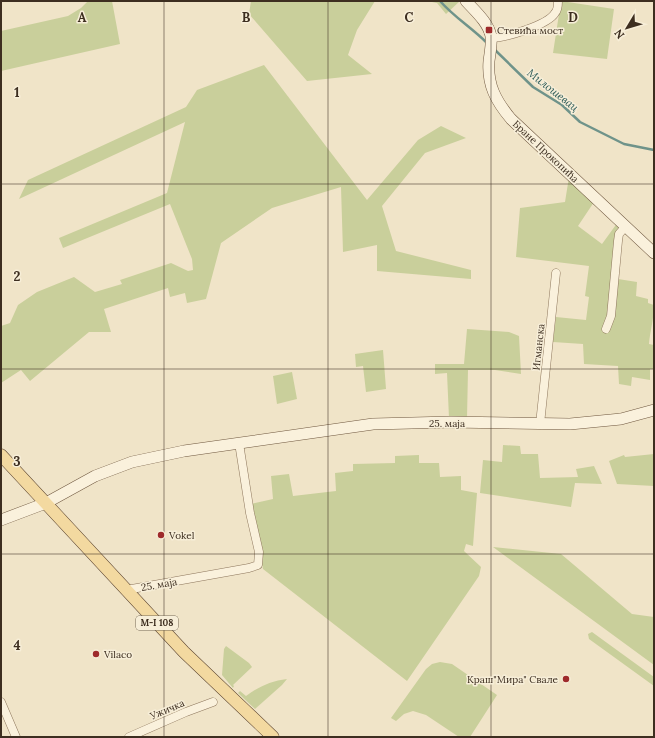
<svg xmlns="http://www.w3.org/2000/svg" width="655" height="738" viewBox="0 0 655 738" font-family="Lora,serif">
  <rect width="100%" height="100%" fill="#f0e4c8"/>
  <path fill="#c9cf9b" d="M88,1H112L120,44L1,71V31L68,16L81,8Z
    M251,1H375L357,30L348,55L372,74L307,81L249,14Z
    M427,1H460L446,14L437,3Z
    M561,1L614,9L607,59L553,53Z
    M264,65L367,200L418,140L441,126L466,138L425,153L382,206L396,251L471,270V279L377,271V245L343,252L341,187L272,208L221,243L206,299L187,303L185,293L170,297L168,288L104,309L111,332H89L30,381L21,370L1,383V326L10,323L18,305L37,292L74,277L95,292L122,284L120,280L171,263L188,271L193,270L192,259L170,204L63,248L59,238L167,193L185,122L19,199L28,180L186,107L197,90Z
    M569,177L594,202L578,226L602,244L618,222L625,230L621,238L618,279L637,282L636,296L648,299V303L654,305C654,319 650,331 649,344L654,345V369H650V380L632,377L631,386L619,384L618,366L584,364L583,344L553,342L556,317L586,320L589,297L585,296L589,266L516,257L520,208L565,202Z
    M467,329L509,332L519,336L521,374L495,370H468L467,418H449L447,373L435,374V364H464Z
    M383,350L386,389L366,392L363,366L356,367L355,354Z
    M292,372L297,399L277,404L273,376Z
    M503,445L520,446L521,454H538L540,478L578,477L576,469L594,466L602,484L575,483L571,507L480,493L483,460L502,462Z
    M654,454V486L617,484L609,461L624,455L625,457Z
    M419,455V463H439L440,477L461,476V490L477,493L473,546L466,544L464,551L481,567L479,576L407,681L263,569L251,504L273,499L271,476L289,474L293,496L336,491L335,473L353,471V464L395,463V456Z
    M493,547L561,554L632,614L654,617V665Z
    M592,632L654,677V686L589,639L588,634Z
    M226,646L249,663L252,667L233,685L234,686L233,688L222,675L224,649Z
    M440,662L452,664L497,695L470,737H459L426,715L413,711L404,714L396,721L391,718L426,669L432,664Z
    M287,679L282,685L255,709L238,693L240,691L246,696C258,687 271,681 287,679Z"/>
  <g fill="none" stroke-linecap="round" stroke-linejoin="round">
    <path stroke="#6f938a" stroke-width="2.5" d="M440,1C454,17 472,28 487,43
      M494,49L533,87L562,105L580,122L624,144L654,150"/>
    <g stroke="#8d765c" stroke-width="9">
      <path id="street" d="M491,38C505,38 548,25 555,13C558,10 558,5 558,1
        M606,329L611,316L618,241L619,234L626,226
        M540,424L556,273
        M126,590L249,568L258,565L259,552L250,513L239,443
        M1,702L16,737
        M129,737L186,712L213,702"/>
    </g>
    <g stroke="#6f573f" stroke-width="12">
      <path id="secondary" d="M466,1C475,11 488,22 491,36C492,44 490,53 489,61C487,85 496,101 511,119L654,253
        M1,520L46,503L95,476L132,462L184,451L373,424L451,422L570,424L621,419L654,410"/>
    </g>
    <g stroke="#5b4430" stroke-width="13">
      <path id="primary" d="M1,455L184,652L273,737"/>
    </g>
    <use href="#street" stroke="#faf1dc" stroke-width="8"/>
    <use href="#secondary" stroke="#faf1dc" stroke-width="11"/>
    <use href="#primary" stroke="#f3d9a0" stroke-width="12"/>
  </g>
  <path fill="none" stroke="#3d2e20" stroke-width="1" stroke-opacity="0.55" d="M164,1V737M328,1V737M491,1V737M1,184H654M1,369H654M1,554H654"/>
  <g fill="#9e2a2b" stroke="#f7eed8" stroke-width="1.5">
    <rect x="485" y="26" width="8" height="8" rx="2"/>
    <circle cx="161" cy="535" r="4"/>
    <circle cx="96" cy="654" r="4"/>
    <circle cx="566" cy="679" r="4"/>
  </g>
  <g text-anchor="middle" stroke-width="3" stroke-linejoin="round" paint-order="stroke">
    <rect fill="#f7eed8" stroke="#756857" stroke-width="1" x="136" y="616" width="42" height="14" rx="3"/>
    <g font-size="9" font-weight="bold" fill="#3d2e20">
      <text x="157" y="626">M-I 108</text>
    </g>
    <g font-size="10" fill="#3d2e20" stroke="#f7eed8" text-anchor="start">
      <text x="497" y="34">Стевића мост</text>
      <text x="169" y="539">Vokel</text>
      <text x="104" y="658">Vilaco</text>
      <text x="558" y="683" text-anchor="end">Краш"Мира" Свале</text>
    </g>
    <g font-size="10" fill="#3d2e20" stroke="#f7eed8">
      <text transform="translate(546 151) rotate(43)" y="4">Бране Прокопића</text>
      <text transform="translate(538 347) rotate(-84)" y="4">Игманска</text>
      <text x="447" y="427">25. маја</text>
      <text transform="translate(159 584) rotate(-10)" y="4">25. маја</text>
      <text transform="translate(167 709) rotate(-23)" y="4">Ужичка</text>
    </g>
    <g font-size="11" font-style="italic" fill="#2f5d5a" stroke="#f7eed8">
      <text transform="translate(553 90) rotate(38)" y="4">Милошевац</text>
    </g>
  </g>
  <g font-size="13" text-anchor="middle" font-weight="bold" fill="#3d2e20" stroke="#f7eed8" stroke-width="3" stroke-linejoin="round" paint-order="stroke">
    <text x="82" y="22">A</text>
    <text x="246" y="22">B</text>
    <text x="409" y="22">C</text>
    <text x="573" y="22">D</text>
    <text x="17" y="97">1</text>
    <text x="17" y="281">2</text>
    <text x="17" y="466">3</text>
    <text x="17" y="650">4</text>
  </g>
  <rect width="655" height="738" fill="none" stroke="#3d2e20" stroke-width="4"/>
  <g transform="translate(627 28) rotate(232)" stroke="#f7eed8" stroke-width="3" paint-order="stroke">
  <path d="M0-3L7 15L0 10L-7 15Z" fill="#3d2e20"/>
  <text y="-6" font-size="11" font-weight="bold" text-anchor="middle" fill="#3d2e20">N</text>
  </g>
</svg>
